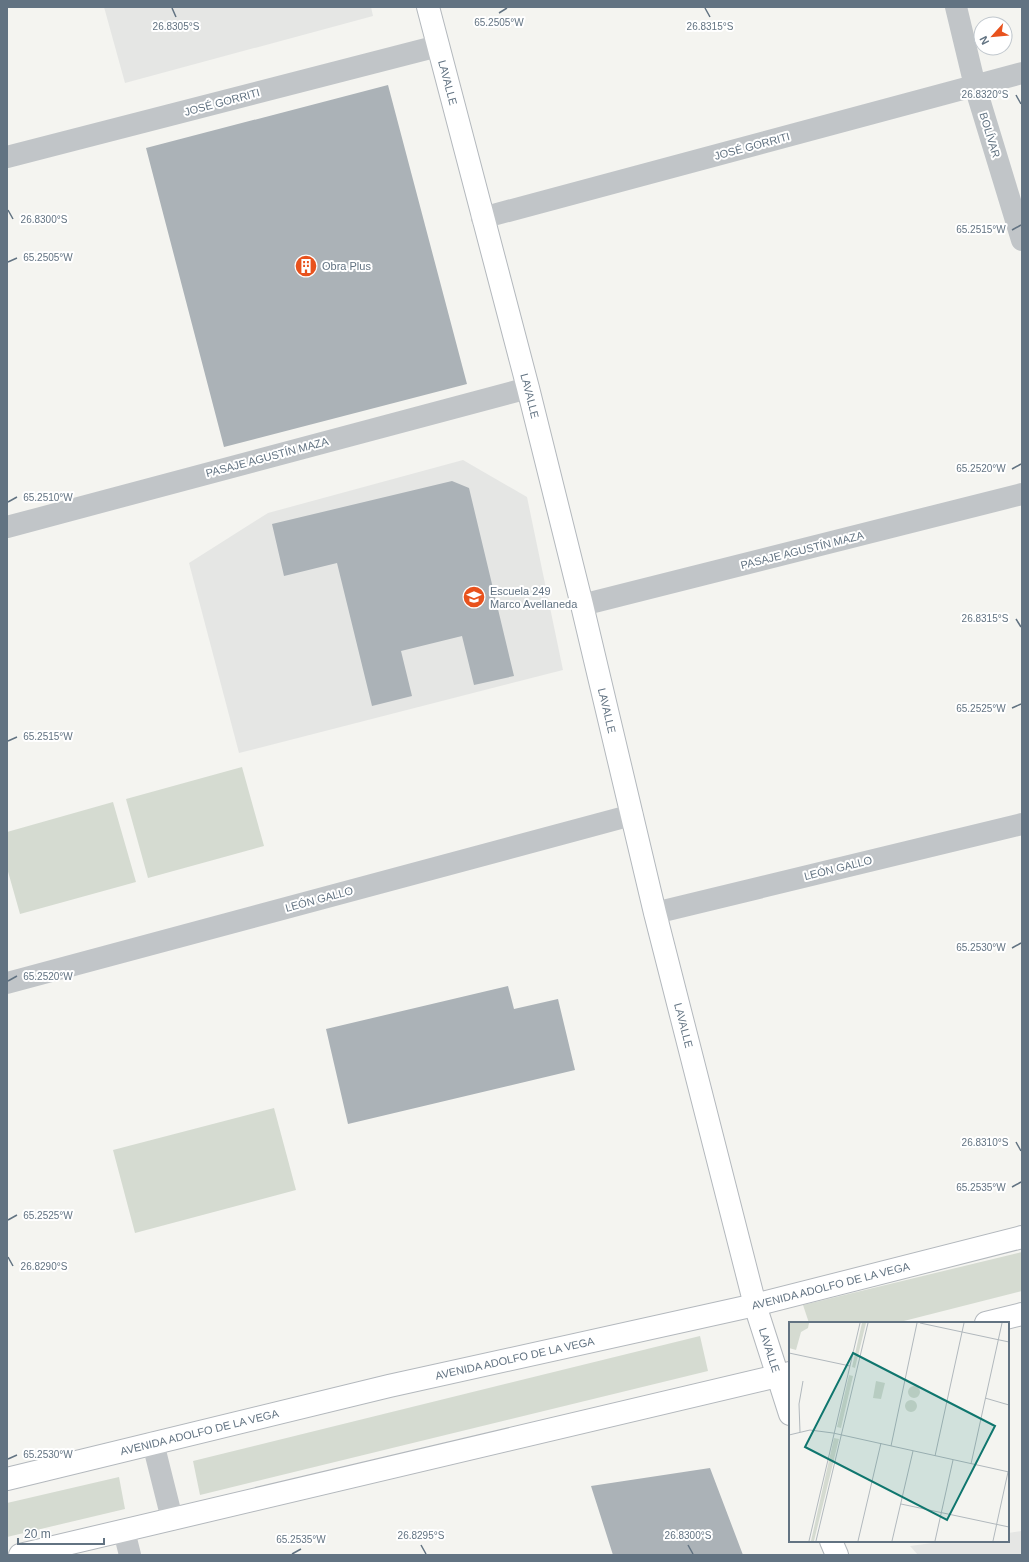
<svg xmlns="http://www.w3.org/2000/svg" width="1029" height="1562" viewBox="0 0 1029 1562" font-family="Helvetica,sans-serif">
  <rect width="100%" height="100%" fill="#f4f4f0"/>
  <path fill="#e5e6e4" d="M104,7H371L373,16L125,83Z
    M463,460L527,497L563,670L239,753L189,563L268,513Z
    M1022,1531V1555H918L910,1546L947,1541H1008V1533Z"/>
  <path fill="#d5dbd1" d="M242,767L264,846L148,878L126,799Z
    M113,802L136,882L20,914L7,868V832Z
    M274,1108L296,1190L135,1233L113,1150Z
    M1022,1252V1291L896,1323H809L803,1305Z
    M700,1336L708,1371L200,1495L193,1461Z
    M119,1477L125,1509L7,1537V1503Z"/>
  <path fill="#abb2b7" d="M388,85L467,384L224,447L146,148Z
    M452,481L469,488L514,676L474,685L462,636L401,651L412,696L372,706L337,563L284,576L272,524Z
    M508,986L514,1009L558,999L575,1070L348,1124L326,1029Z
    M710,1468L743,1555H613L591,1486Z"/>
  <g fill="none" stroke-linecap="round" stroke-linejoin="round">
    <g stroke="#b3b8bd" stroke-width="24">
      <g id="secondary">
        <path id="s1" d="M428,7L528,388L582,605L655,913L755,1305L790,1414"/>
        <path d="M986,1323L1022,1314"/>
        <path id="s2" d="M7,1479L389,1386L755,1305L1022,1237"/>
        <path d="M831,1541L837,1555"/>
        <path d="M20,1555L790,1373"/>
      </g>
    </g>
    <path stroke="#c1c5c8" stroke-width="22" d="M956,7L975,86L1022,240
      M7,157L438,46
      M482,218L1022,73
      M7,527L528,388
      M582,605L1022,494
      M655,913L1022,824
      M7,983L632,815
      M153,1443L172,1519
      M124,1531L130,1555"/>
    <use href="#secondary" stroke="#fff" stroke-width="22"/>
  </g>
  <path fill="none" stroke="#627382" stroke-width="1.5" d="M172,8L176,17M705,8L710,17M499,13L507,8M1016,95L1021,104M8,210L13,219M1012,230L1021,225M8,262L17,258M1012,469L1021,464M8,502L17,497M1016,619L1021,627M1012,708L1021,704M8,741L17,737M1012,948L1021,943M8,981L17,976M1016,1142L1021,1151M1012,1187L1021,1182M8,1220L17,1215M8,1257L13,1266M8,1459L17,1455M421,1545L426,1554M688,1545L693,1554M292,1554L301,1549"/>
  <defs>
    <g id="building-disc" transform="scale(1.15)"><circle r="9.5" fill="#e8521d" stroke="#fff"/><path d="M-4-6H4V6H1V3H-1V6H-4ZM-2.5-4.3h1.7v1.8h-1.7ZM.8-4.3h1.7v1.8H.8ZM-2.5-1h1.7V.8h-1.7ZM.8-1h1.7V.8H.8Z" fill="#fff"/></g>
    <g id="school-disc" transform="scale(1.15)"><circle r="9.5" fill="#e8521d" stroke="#fff"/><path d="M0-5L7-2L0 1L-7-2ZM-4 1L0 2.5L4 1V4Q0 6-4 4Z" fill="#fff"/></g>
  </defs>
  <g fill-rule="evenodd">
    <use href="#building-disc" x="306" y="266"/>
    <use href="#school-disc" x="474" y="597"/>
  </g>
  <g text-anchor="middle" stroke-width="4" stroke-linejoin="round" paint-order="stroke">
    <g font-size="11" fill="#627382" stroke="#fff">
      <text dy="4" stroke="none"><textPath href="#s1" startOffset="78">LAVALLE</textPath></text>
      <text transform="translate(222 102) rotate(-15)" y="4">JOSÉ GORRITI</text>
      <text transform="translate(990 135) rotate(73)" y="4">BOLÍVAR</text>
      <text transform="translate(752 146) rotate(-15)" y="4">JOSÉ GORRITI</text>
      <text dy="4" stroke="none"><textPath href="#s1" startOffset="402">LAVALLE</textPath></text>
      <text transform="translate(267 457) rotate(-15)" y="4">PASAJE AGUSTÍN MAZA</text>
      <text transform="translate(802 550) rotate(-14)" y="4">PASAJE AGUSTÍN MAZA</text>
      <text dy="4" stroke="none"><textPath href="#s1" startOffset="726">LAVALLE</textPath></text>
      <text transform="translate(838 868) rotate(-14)" y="4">LEÓN GALLO</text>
      <text transform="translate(319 899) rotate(-15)" y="4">LEÓN GALLO</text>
      <text dy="4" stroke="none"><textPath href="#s1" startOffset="1050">LAVALLE</textPath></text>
      <text dy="4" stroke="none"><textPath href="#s2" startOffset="846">AVENIDA ADOLFO DE LA VEGA</textPath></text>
      <text dy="4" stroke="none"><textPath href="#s1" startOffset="1386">LAVALLE</textPath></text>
      <text dy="4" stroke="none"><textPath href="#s2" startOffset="522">AVENIDA ADOLFO DE LA VEGA</textPath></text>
      <text dy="4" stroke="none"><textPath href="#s2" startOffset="198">AVENIDA ADOLFO DE LA VEGA</textPath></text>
    </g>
    <g font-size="11" fill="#627382" stroke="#fff" text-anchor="start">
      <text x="322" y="270">Obra Plus</text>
      <text x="490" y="595">Escuela 249<tspan x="490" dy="13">Marco Avellaneda</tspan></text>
    </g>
  </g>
  <g transform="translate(789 1322)">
    <rect width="220" height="220" fill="#f4f4f0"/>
    <path d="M0,1H20L19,6L12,10L7,28L0,26ZM73,1H77L66,46L63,45ZM60,53L64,54L52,106L48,105ZM87,59L96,61L92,77L84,76ZM119 70a6 6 0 1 1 12 0a6 6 0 1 1-12 0ZM116 84a6 6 0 1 1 12 0a6 6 0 1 1-12 0ZM45,116L50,117L25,219H22Z" fill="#d5dbd1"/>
    <path fill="none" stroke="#b1b8bd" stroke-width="1" d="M131,1L220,20M0,31L61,44M196,76L220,83M11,110L10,82L14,59M44,111L220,150M0,113L21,108L44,111M102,124L128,1M146,134L175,1M182,142L213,1M112,182L220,205M20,219L71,1M27,219L79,1M69,219L92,121M103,219L124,129M146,219L164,138M204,219L219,150"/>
    <path fill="#0f766e" fill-opacity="0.15" stroke="#0f766e" stroke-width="2" d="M64,31L206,104L158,198L16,125Z"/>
    <rect width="220" height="220" fill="none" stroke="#627382" stroke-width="2"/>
  </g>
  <g font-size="10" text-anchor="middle" fill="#627382" stroke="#fff" stroke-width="4" stroke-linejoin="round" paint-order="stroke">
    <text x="499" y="26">65.2505°W</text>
    <text x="176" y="30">26.8305°S</text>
    <text x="710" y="30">26.8315°S</text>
    <text x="985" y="98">26.8320°S</text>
    <text x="44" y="223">26.8300°S</text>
    <text x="981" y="233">65.2515°W</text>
    <text x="48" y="261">65.2505°W</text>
    <text x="981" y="472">65.2520°W</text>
    <text x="48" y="501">65.2510°W</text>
    <text x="985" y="622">26.8315°S</text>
    <text x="981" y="712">65.2525°W</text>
    <text x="48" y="740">65.2515°W</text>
    <text x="981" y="951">65.2530°W</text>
    <text x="48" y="980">65.2520°W</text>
    <text x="985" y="1146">26.8310°S</text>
    <text x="981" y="1191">65.2535°W</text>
    <text x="48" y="1219">65.2525°W</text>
    <text x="44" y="1270">26.8290°S</text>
    <text x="48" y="1458">65.2530°W</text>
    <text x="421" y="1539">26.8295°S</text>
    <text x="688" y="1539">26.8300°S</text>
    <text x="301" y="1543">65.2535°W</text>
  </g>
  <rect width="1029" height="1562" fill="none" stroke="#627382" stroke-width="16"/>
  <g transform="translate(993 36) rotate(243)"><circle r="19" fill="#ffffff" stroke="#c0c7cd"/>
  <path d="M0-3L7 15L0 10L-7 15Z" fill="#e8521d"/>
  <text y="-6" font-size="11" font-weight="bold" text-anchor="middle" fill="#627382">N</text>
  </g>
  <path d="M18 1538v6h86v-6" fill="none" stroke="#627382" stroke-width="2"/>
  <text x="24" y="1538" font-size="12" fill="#627382" stroke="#ffffff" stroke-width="3" paint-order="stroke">20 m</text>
</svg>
